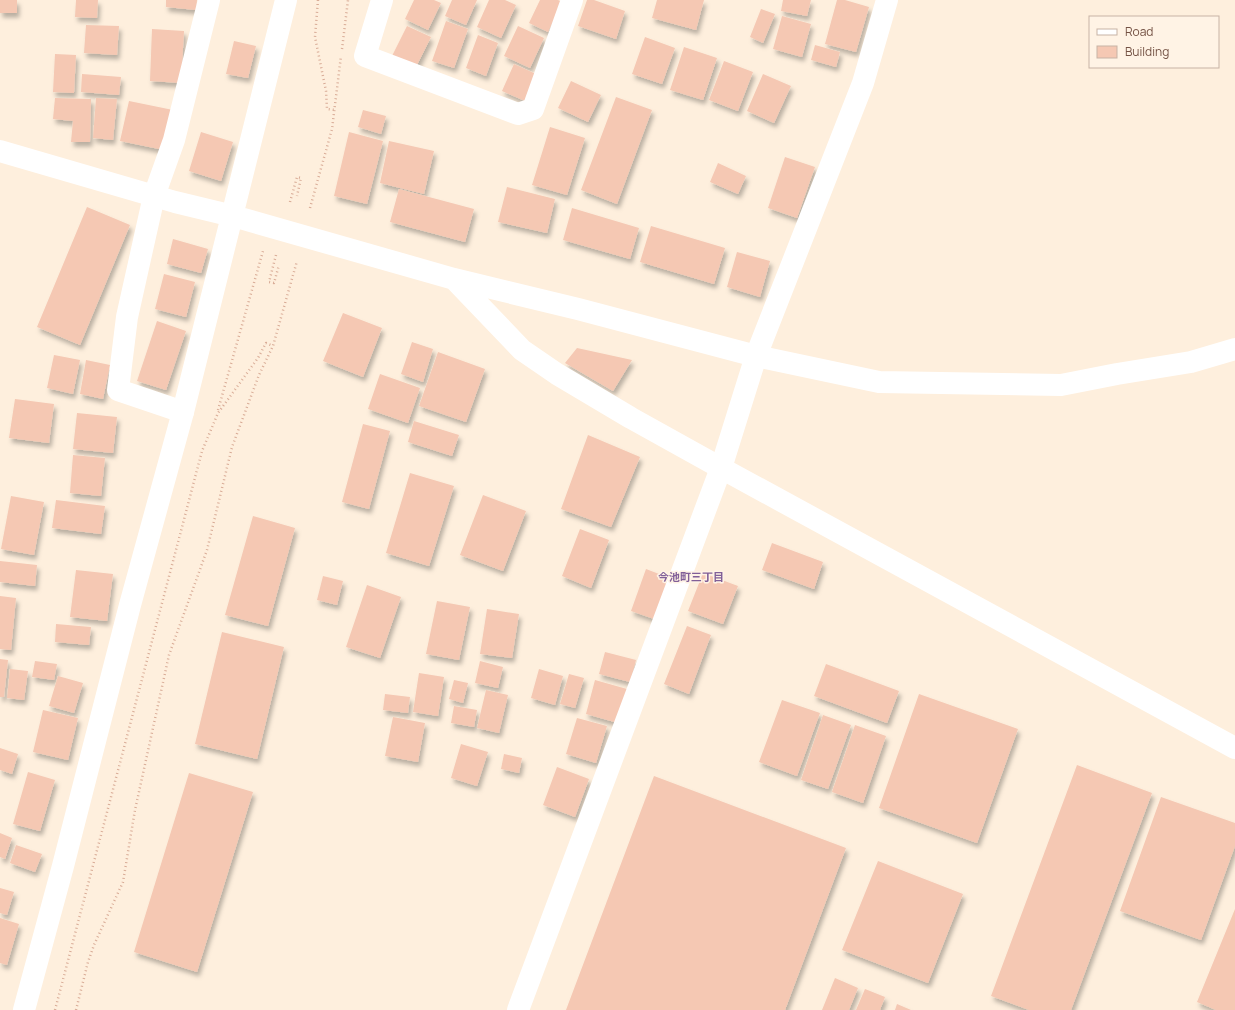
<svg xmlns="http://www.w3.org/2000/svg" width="1235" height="1010" viewBox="0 0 1235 1010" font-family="Manrope,'Noto Sans JP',sans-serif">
  <defs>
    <filter id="shadow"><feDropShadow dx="2.5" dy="4.5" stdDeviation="2" flood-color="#0004"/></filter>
  </defs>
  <rect width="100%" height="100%" fill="#feefdd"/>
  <path fill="#f5c8b3" filter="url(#shadow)" d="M0,0H17V13H0Z
    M76,0H98L97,18L75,17Z
    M166,0H197L196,10L166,7Z
    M414,0H434L441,3L428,30L405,19Z
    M452,0H477L466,25L445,16Z
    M489,0H505L516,5L501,38L477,27Z
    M540,0H558L562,2L548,32L529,23Z
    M587,0H594L625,11L616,39L578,26Z
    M657,0H704L696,30L652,18Z
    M783,0H811L807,16L781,11Z
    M837,0H845L869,7L856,52L825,44Z
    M761,9L775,14L763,43L750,37Z
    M782,16L811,24L802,57L773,49Z
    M446,21L468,29L454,68L432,61Z
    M86,25L119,26L117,55L84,53Z
    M407,26L431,37L415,69L391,58Z
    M518,26L544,38L530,68L504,56Z
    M152,29L184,31L181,83L150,81Z
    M478,35L498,43L486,76L466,68Z
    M645,37L675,48L662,84L632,74Z
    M234,41L256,46L248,78L226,74Z
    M815,45L840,52L836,67L811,60Z
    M684,47L717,58L703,100L670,90Z
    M55,54L76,55L74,93L53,92Z
    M724,61L753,72L738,111L709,100Z
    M514,64L536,74L525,101L502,91Z
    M82,74L121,77L119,95L81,92Z
    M763,74L791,86L774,123L747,111Z
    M571,81L601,95L588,122L558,108Z
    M616,97L652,110L617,204L581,190Z
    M55,98L91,99L90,142H71L73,121L53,119Z
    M96,98L117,99L113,140L93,138Z
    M129,101L173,110L164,150L120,141Z
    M363,110L386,116L381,134L358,127Z
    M550,127L585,138L567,195L532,185Z
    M201,132L233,142L221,181L189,171Z
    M349,132L383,141L367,204L334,196Z
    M389,141L434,151L424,194L380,183Z
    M785,157L815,167L797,218L768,208Z
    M718,163L746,176L738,194L710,182Z
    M507,187L555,199L547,233L498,222Z
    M399,189L474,209L465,242L390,222Z
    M87,207L130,225L80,345L37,327Z
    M572,208L639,228L630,259L563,240Z
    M651,226L725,248L714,284L640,262Z
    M173,239L208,249L201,273L167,264Z
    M737,252L770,261L760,297L727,287Z
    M164,274L195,282L186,317L155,309Z
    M343,313L382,328L363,377L323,361Z
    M157,321L186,331L166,390L137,381Z
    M412,342L433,349L423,382L401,374Z
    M577,348L632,360L613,391L565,363Z
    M438,352L485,369L466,422L419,406Z
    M54,355L80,360L73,394L47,388Z
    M86,360L110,365L103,399L80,394Z
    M380,374L420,388L408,423L368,409Z
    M15,399L54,404L49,443L9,438Z
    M77,413L117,417L113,453L73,449Z
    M414,421L459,435L452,456L408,442Z
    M363,424L390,431L369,509L342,502Z
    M588,435L640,457L611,527L561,509Z
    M73,455L105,458L101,496L70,493Z
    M410,473L454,486L429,566L386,553Z
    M483,495L526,511L503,571L460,555Z
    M11,496L44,502L34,555L1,549Z
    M56,500L105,506L101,534L52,528Z
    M253,516L295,528L268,626L225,615Z
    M580,529L609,540L591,588L562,576Z
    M772,543L823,562L814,589L762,570Z
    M0,561L37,565L35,586L0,582Z
    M646,569L672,579L657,620L631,611Z
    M76,570L113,574L107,621L70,617Z
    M703,573L738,586L723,624L688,611Z
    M323,576L343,581L337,605L317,600Z
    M367,585L401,597L380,658L346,647Z
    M0,596L16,598L11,650L0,649Z
    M437,601L470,607L459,660L426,654Z
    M487,609L519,614L512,658L480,654Z
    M56,624L91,627L89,645L55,642Z
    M687,626L711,635L689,694L664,684Z
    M222,632L284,647L257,759L195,744Z
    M605,652L636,660L630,682L599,674Z
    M0,659L8,660L4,697H0Z
    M35,661L57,664L54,680L32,677Z
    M480,661L503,667L498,688L475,683Z
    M826,664L899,691L887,723L814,696Z
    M10,669L28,671L24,700L7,698Z
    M539,669L563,676L555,705L531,698Z
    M419,673L444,677L438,716L413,712Z
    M569,674L584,678L575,708L560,704Z
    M58,676L83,683L74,713L49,706Z
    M454,680L468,683L463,703L449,699Z
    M595,680L627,689L618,723L586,714Z
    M486,690L508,695L499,733L477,728Z
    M385,694L410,697L408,713L383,710Z
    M919,694L1018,729L977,843L879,808Z
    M782,700L820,713L797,776L759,762Z
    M454,706L477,710L474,727L451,723Z
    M43,710L78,718L68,760L33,752Z
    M823,715L851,725L828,789L801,780Z
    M393,717L425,723L418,762L385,756Z
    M577,718L607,726L596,763L566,754Z
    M855,725L886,736L863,803L832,792Z
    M461,744L488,752L477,786L451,778Z
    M0,748L18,754L12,774L0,770Z
    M504,754L522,758L519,773L501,769Z
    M1077,765L1152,793L1071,1010H1029L991,996Z
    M557,767L589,779L575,817L543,805Z
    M28,772L55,780L40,831L13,824Z
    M189,773L253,792L197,972L134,952Z
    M654,776L846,848L785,1010H566Z
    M1161,797L1235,823V846L1201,940L1120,911Z
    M0,833L12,838L5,859L0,857Z
    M16,845L42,854L35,872L10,863Z
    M878,861L963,894L928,983L842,950Z
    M0,888L14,892L7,915L0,913Z
    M1235,909V1010H1216L1197,1002Z
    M0,918L19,924L7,965L0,963Z
    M835,978L858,988L849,1010H822Z
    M865,989L885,997L880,1010H856Z
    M897,1004L911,1010H895Z"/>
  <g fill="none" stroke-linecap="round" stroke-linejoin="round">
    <path stroke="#d9ac97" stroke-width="2.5" stroke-dasharray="1 3" stroke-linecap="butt" d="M318,0L315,37L326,91L327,109L335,110
      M342,49L348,0
      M290,202L297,177L301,178L297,196
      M310,208L332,129L341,56
      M276,255L269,282L274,283L279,265
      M218,410L263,251
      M55,1010L202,451L218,413L258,358L266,343L273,346
      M76,1010L88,962L94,945L123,882L135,810L169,655L207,550L232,447L259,375L273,346L297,261"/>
    <path stroke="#fff" stroke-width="22" d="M382,0L365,56L518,114L533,109L572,0
      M183,412L118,390L127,317L154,196L174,140L209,0
      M518,1010L721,468L756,356L863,83L887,0"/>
    <path stroke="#fff" stroke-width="22" d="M0,151L175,202L233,216L454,279L578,309L756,356L879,382L1061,385L1117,374L1191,362L1235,349
      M454,279L522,350L557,374L631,418L721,468L1235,748
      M24,1010L63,866L130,605L183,412L286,0"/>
  </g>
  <g text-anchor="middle" stroke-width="3" stroke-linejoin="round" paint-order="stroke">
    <g font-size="11" font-weight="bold" fill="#815f98" stroke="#fff3e5">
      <text x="691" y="581">今池町三丁目</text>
    </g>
  </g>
  <rect x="1089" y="16" width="130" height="52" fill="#fff3e5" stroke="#c7b3a5"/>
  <rect x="1097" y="29" width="20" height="6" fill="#ffffff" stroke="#c7b3a5"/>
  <text x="1125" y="36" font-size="12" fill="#745244">Road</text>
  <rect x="1097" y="46" width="20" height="12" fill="#f5c8b3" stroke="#c7b3a5"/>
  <text x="1125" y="56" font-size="12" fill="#745244">Building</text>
</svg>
